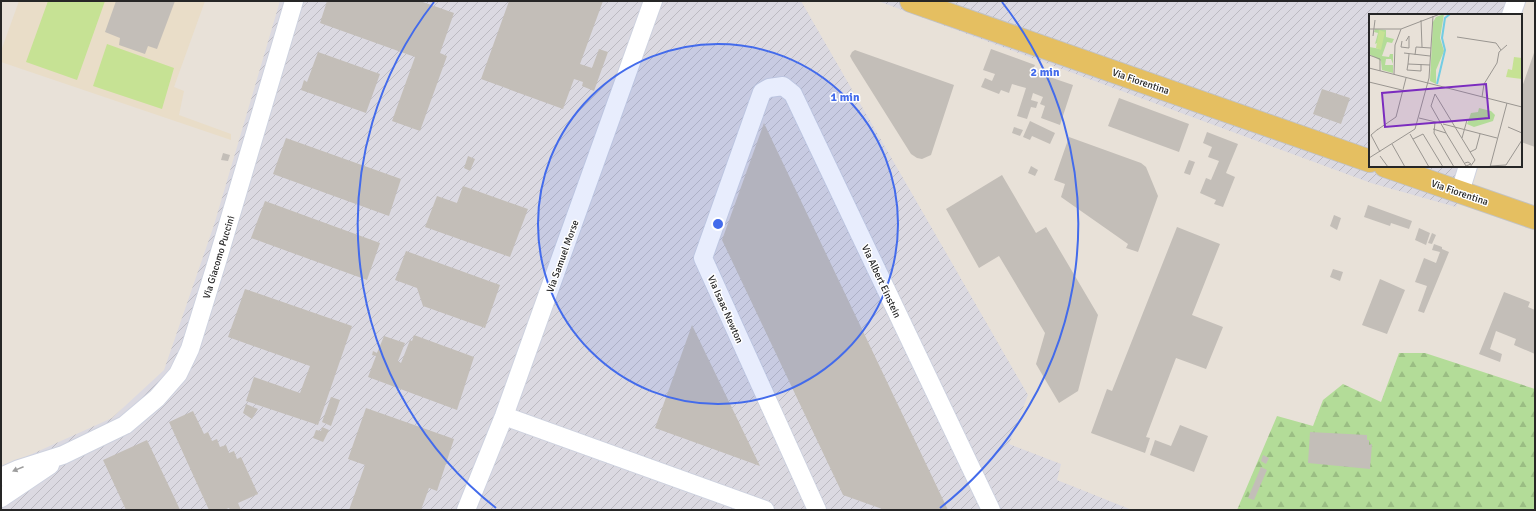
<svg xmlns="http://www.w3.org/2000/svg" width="1536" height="511" viewBox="0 0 1536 511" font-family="Signika,sans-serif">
  <defs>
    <pattern id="industrial-furrows" width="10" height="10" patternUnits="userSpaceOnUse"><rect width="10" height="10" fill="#dbd9e1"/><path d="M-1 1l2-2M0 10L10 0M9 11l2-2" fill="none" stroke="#bcbac1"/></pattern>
    <pattern id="forest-firs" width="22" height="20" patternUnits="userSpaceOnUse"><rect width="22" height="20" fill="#b3dc98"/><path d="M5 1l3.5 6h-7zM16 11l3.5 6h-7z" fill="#9abd83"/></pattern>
  </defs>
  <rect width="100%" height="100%" fill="#e8e1d8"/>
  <path fill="url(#industrial-furrows)" d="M280,1H801L1028,395L1009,444L1061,464L1057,480L1132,510H1V468L112,418L164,370L214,225Z
    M878,1H1520L1516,15H1370V166H1469L1456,207L1371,183Z"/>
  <path fill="#e9ddc8" d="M19,1H205L174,87L184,91L179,115L231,134V140L1,62V51Z"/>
  <path fill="url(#forest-firs)" d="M1399,353H1425L1535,389V510H1237L1277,416L1313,426L1323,400L1343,384L1381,402Z"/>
  <path fill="#c6e294" d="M48,1H105L77,80L26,62Z
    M107,44L174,68L162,109L93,86Z"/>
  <path fill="#c3beb8" d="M116,1H175L157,49L148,46L145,54L119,45L120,38L105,32Z
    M327,1H420L454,13L440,53L447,56L420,131L392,121L415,57L320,23Z
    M509,1H603L580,64L592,68L599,49L608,52L594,91L582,86L583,82L574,79L563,109L481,79Z
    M991,49L1035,65L1032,71L1073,85L1060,125L1041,118L1045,106L1040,104L1043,97L1033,93L1031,100L1038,102L1036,108L1031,107L1027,119L1017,116L1026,88L1012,84L1009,93L1001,90L999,94L981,87L985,78L992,81L995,74L983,70Z
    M855,50L954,85L931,155L922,159L917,158L911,154L852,60L850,56L852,52Z
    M1535,50V147L1521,142V90Z
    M318,52L380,74L366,113L301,90L304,80L307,82Z
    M1322,89L1350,98L1341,124L1313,114Z
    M1119,98L1189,124L1179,152L1108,126Z
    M1030,121L1055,133L1050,144L1032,136L1030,140L1023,137Z
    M764,123L772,140L948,510H885L843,495L722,240Z
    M1014,127L1023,130L1020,136L1012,133Z
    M1207,132L1238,144L1226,173L1235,177L1223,207L1214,204L1216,200L1200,193L1206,178L1211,180L1219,161L1208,157L1212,147L1203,143Z
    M1069,137L1141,163L1146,167L1158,196L1138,252L1126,248L1128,244L1061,197L1065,184L1054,180Z
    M286,138L401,179L389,216L273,174Z
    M223,153L230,155L228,161L221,160Z
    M468,156L475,159L470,171L464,168Z
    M1189,160L1195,162L1190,175L1184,173Z
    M1031,166L1038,170L1035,176L1028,173Z
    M1002,175L1036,233L1046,227L1098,315L1078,391L1059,403L1036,364L1045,333L999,256L979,268L946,209Z
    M463,186L528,209L510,257L425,227L437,196L457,203Z
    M265,201L380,243L367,280L251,238Z
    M1368,205L1412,221L1409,229L1391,223L1390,226L1364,217Z
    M1334,215L1341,218L1337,230L1330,226Z
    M1177,227L1220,244L1192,315L1223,327L1206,369L1176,358L1146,437L1150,438L1145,453L1091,433L1107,389L1112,391Z
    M1419,228L1430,233L1426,245L1415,240Z
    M1432,233L1436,235L1432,244L1428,243Z
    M1434,244L1442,247V249L1449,252L1424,313L1418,311L1427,286L1415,282L1424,258L1436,263L1440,252L1432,250Z
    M406,251L500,285L485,328L423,306L417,288L395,280Z
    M1333,269L1343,272L1340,281L1330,277Z
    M1380,279L1405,290L1387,334L1362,325Z
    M245,289L352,326L318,425L246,401L254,377L300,393L310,366L228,337Z
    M1504,292L1530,302L1528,307L1535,310V354L1514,345L1516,339L1496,331L1490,349L1502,354L1500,362L1479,354Z
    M692,325L760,466L655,428Z
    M414,335L474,357L457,410L368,377L376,356L372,355L373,351L377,353L384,336L405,343L398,361L401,363L410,340L412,341Z
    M331,397L340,400L331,426L322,422Z
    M246,404L258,409L252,419L243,413Z
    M366,408L454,439L437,491L429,488L421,510H349L365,465L348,459Z
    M193,411L204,434L208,432L212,441L217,439L220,447L226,445L229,453L234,451L237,459L241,457L258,494L238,503L241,510H230L229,508L224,510H209L169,422Z
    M1180,425L1208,436L1194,472L1150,455L1155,440L1171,446Z
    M322,427L329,430L323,442L313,438L316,430L321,431Z
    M1310,432L1367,435V440H1369V445L1372,444L1370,469L1308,463Z
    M147,440L176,501L180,510H126L103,460Z
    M1263,455L1269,458L1266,464L1261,461Z
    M1261,467L1267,470L1254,500L1248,498Z"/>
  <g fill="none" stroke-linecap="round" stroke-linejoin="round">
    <g stroke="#ced2df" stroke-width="20">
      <path id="minor" d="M1511,15L1516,1
        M1460,192L1468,166
        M504,416L765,510
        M1,477L19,469L63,455L125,425L157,398L178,374L190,349L219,255L294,1
        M1,498L50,465
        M466,510L504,416L653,1
        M817,510L703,258L762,92L769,88L783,86L793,94L991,510"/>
    </g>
    <g stroke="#c2c2c2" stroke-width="24">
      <path id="major" d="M911,1L1370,161
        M1385,166L1535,218"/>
    </g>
    <use href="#minor" stroke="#fff" stroke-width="18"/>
    <use href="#major" stroke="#e5bf61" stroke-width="22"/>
  </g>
  <defs><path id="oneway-solid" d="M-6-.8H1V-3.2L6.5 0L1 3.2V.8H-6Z"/></defs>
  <use fill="#9d9d9d" href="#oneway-solid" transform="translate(18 469) rotate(158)"/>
  <circle cx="718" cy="224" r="180" fill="#436beb" fill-opacity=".12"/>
  <g fill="none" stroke="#436beb" stroke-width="2">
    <circle cx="718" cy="224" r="180"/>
    <path d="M496 508A361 361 0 0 1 434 2M1002 2A361 361 0 0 1 940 508"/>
  </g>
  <g text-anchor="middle" stroke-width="3" stroke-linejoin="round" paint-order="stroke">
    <g font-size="10" fill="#262626" stroke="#fff">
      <text transform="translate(1141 81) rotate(19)" y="4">Via Fiorentina</text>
      <text transform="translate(1460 192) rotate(19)" y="4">Via Fiorentina</text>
      <text transform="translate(562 256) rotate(-70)" y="4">Via Samuel Morse</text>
      <text transform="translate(218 257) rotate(-73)" y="4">Via Giacomo Puccini</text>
      <text transform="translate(882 281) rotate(65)" y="4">Via Albert Einstein</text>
      <text transform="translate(726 309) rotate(66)" y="4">Via Isaac Newton</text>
    </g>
  </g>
  <g transform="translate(1369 14)">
    <rect width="153" height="153" fill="#e8e1d8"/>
    <path d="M75,0L71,24L75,37L67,56V70L61,67L64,8L67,3ZM6,15L17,16V23L25,25L23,29L18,28L13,42L20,43L21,40H24V50L22,45H17L16,51H24V59L13,56L12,47L0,40V33L12,35L8,29L6,30L9,19L5,18Z" fill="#b3dc98"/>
    <path d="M110,94L122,97L126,101L124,107L105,113L98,110L102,99L109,98Z" fill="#b3dc98"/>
    <path d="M10,16L16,18L12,36L7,34ZM145,43L153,44V65L137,63L139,55L143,56Z" fill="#c6e294"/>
    <path fill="none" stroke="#72cce4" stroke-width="2" d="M68,70L76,36L73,24L76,4L81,0"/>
    <path fill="none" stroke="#9a9691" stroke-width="1" d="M52,6L53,33M0,15H32L71,0M4,22L6,6M88,23L127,29L132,36M33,27L32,33L40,34V22L37,27M35,39L61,42M40,40L39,50L61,51M0,41L11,45V57M46,41L47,33L62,34M39,50L38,56L52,57V50M0,54L153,93M25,60L26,31L32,15M0,68L33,76M113,83L115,70L128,49L130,38L138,31M50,104L71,109M66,108L65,119L85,153M74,110L128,124M139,113L153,119M9,115L2,121L11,138M64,115L77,119M8,116L27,103L37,64M41,120L60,153M93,124L98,106M44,125L54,120L74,153M23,130L36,153M101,138L107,135L111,120M11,142L19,153M0,144L46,115L60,64L64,2M95,150L96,149L99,148L102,150L97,152L77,119L75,115L62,92L66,80L106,146L101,153M121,152L137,151L153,126M121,153L138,89"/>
    <path fill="#7b2cbf" fill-opacity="0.15" stroke="#7b2cbf" stroke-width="2" d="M117,70L120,104L16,113L13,79Z"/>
    <rect width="153" height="153" fill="none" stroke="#262626" stroke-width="2"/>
  </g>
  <circle cx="718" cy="224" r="6" fill="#436beb" stroke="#fff" stroke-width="2"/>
  <g font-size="12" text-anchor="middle" font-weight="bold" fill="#436beb" stroke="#fff" stroke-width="3" stroke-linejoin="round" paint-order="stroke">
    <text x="1045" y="76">2 min</text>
    <text x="845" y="101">1 min</text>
  </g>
  <rect width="1536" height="511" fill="none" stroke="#262626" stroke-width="4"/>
</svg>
